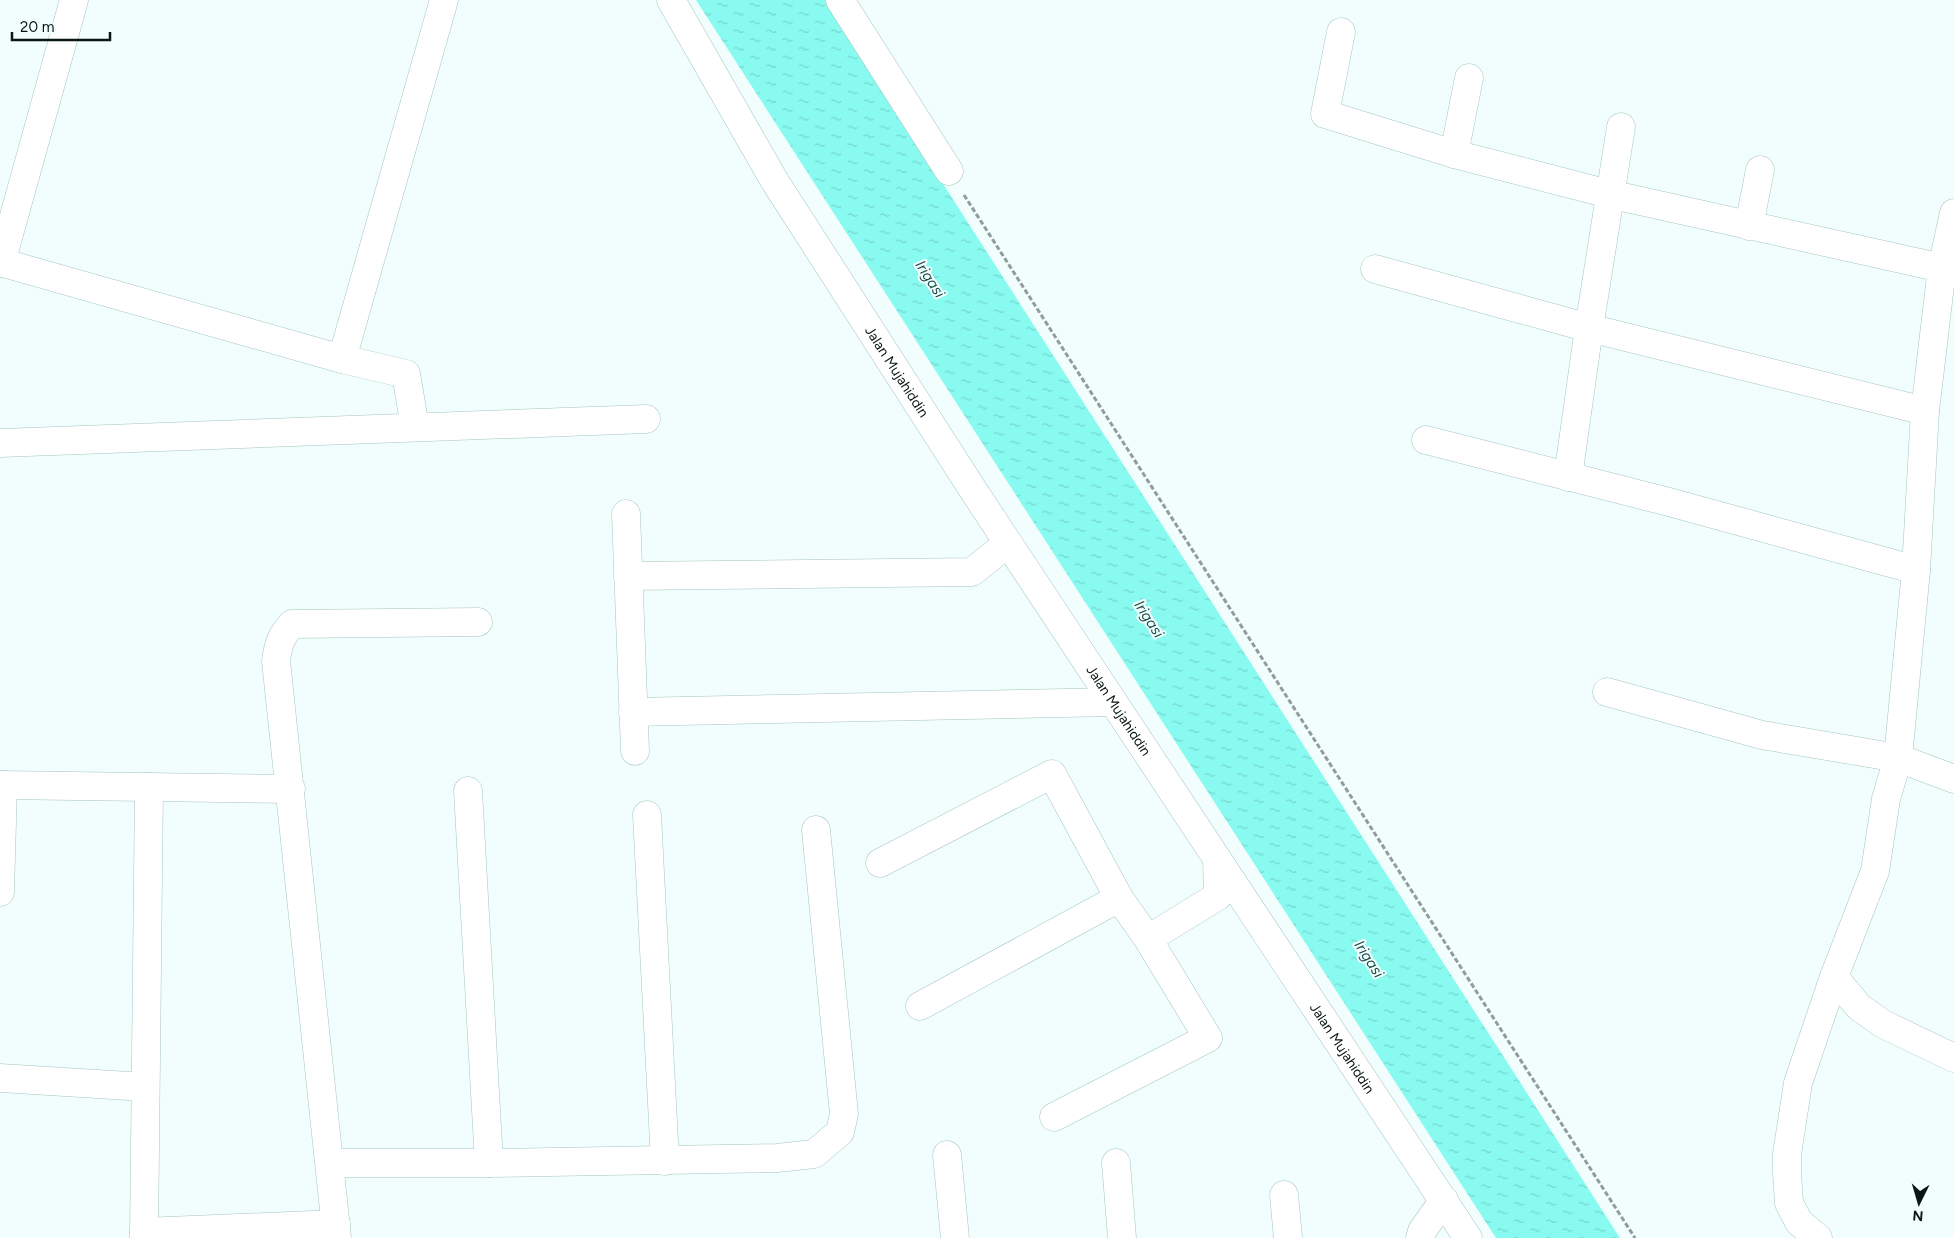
<svg xmlns="http://www.w3.org/2000/svg" width="1954" height="1238" viewBox="0 0 1954 1238" font-family="Figtree,sans-serif">
  <defs>
    <pattern id="water-ripples" width="26" height="14" patternUnits="userSpaceOnUse" patternTransform="scale(1.25)"><rect width="26" height="14" fill="#89faf0"/><path d="M2 4q2-2 4 0t4 0M15 11q2-2 4 0t4 0" fill="none" stroke="#75d6cd"/></pattern>
  </defs>
  <rect width="100%" height="100%" fill="#f1fefd"/>
  <path fill="url(#water-ripples)" d="M696,0H825L1620,1238H1496Z"/>
  <g fill="none" stroke-linecap="round" stroke-linejoin="round">
    <g stroke="#a4c6c2" stroke-width="29">
      <g id="minor">
        <path id="s1" d="M671,0L774,180L977,496L1468,1238"/>
        <path d="M840,0L949,171"/>
        <path d="M1341,32L1325,114L1454,154L1609,194L1942,268"/>
        <path d="M1454,154L1469,78"/>
        <path d="M1954,213L1942,268L1925,411L1916,570L1898,758L1886,799L1875,871L1834,977L1859,1007L1883,1024L1954,1058"/>
        <path d="M1749,226L1760,170"/>
        <path d="M0,262L342,359L406,374L415,427"/>
        <path d="M1,263L74,0"/>
        <path d="M1375,269L1589,328L1925,411"/>
        <path d="M342,359L444,0"/>
        <path d="M1426,440L1669,502L1916,570"/>
        <path d="M0,443L646,419"/>
        <path d="M1568,477L1589,328L1621,127"/>
        <path d="M626,514L635,751"/>
        <path d="M628,576L972,572L1008,543"/>
        <path d="M1607,692L1762,735L1898,758L1954,779"/>
        <path d="M633,712L1113,702"/>
        <path d="M0,785L291,789"/>
        <path d="M468,791L489,1163"/>
        <path d="M647,815L665,1161"/>
        <path d="M880,863L1052,774L1119,898L1148,939L1208,1038L1054,1117"/>
        <path d="M0,892L3,785"/>
        <path d="M1148,939L1218,896L1217,859"/>
        <path d="M920,1006L1119,898"/>
        <path d="M0,1078L145,1087"/>
        <path d="M947,1155L955,1238"/>
        <path d="M330,1163H489L777,1158L814,1154L840,1132L844,1114L816,830"/>
        <path d="M1116,1163L1122,1238"/>
        <path d="M1284,1195L1288,1238"/>
        <path d="M144,1232L336,1224"/>
        <path d="M144,1238L149,787"/>
        <path d="M337,1238L276,661C278,645 281,636 292,624L478,622"/>
        <path d="M1420,1238L1422,1231L1444,1200"/>
        <path d="M1818,1238L1799,1222L1789,1203L1787,1173V1154L1798,1083L1834,977"/>
      </g>
    </g>
    <path stroke="#909d9c" stroke-width="3" stroke-dasharray="5 2.5" stroke-linecap="butt" d="M964,195L1635,1238"/>
    <use href="#minor" stroke="#fff" stroke-width="28"/>
  </g>
  <g text-anchor="middle" stroke-width="4" stroke-linejoin="round" paint-order="stroke">
    <g font-size="14" fill="#091614" stroke="#f1fefd">
      <text dy="5" stroke="none"><textPath href="#s1" startOffset="435">Jalan Mujahiddin</textPath></text>
      <text dy="5" stroke="none"><textPath href="#s1" startOffset="840">Jalan Mujahiddin</textPath></text>
      <text dy="5" stroke="none"><textPath href="#s1" startOffset="1245">Jalan Mujahiddin</textPath></text>
    </g>
    <g font-size="15" font-style="italic" fill="#1b4d49" stroke="#f1fefd">
      <text transform="translate(930 279) rotate(57)" y="5">Irigasi</text>
      <text transform="translate(1149 619) rotate(57)" y="5">Irigasi</text>
      <text transform="translate(1369 959) rotate(57)" y="5">Irigasi</text>
    </g>
  </g>
  <g transform="translate(1919 1203) rotate(185)" stroke="#f1fefd" stroke-width="4" paint-order="stroke">
  <path d="M0-4L9 19L0 12L-9 19Z" fill="#091614"/>
  <text y="-8" font-size="14" font-weight="bold" text-anchor="middle" fill="#091614">N</text>
  </g>
  <path d="M12 32v8h98v-8" fill="none" stroke="#091614" stroke-width="2.5"/>
  <text x="20" y="32" font-size="15" fill="#091614" stroke="#f1fefd" stroke-width="4" paint-order="stroke">20 m</text>
</svg>
